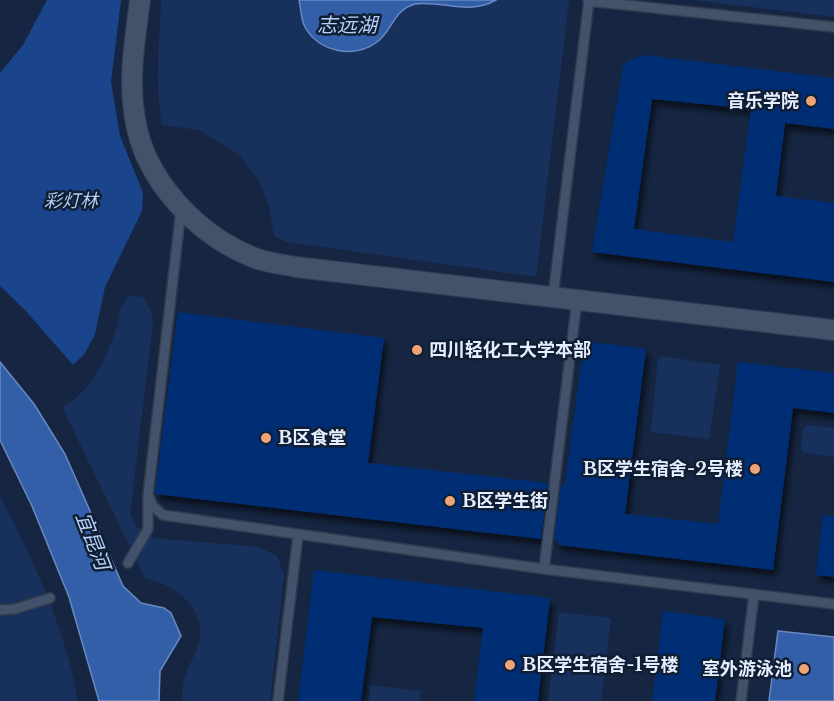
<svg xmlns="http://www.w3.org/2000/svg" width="834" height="701" viewBox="0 0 834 701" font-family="'Libre Baskerville','Noto Sans SC',serif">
  <defs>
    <filter id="shadow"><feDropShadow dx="3.5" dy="6" stdDeviation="3" flood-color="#0009"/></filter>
  </defs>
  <rect width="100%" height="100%" fill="#101e34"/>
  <path fill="#162642" d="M0,0H834V701H0Z"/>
  <path fill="#17315c" d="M161,0H299L304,26L337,51H356L379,40L397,13L419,2L479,8L496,0H569L536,277L287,242L274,236L269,207L260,182L238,154L199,130L162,125C154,82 160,43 161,0Z
    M693,0H834V17Z
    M130,295L143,297L151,311L153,324L130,514L137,527L154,538L259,547L277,556L284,575L270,701H183C178,663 215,645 194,610C182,591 166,584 145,578L62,407C89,394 105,360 115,333C120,319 118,305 130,295Z
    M662,356L720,365L709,439L651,432L658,358Z
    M808,425L834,428V457L804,453L801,449L803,428Z
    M0,496C34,560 65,629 78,701H0Z
    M559,612L611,618L601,701H548Z
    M370,685L421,691L420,701H368Z"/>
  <path fill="#1a458c" d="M47,0H121L111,82L120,136L143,193L142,211L105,287L95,334L85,353L73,365L25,310L0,286V73L23,45Z"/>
  <path fill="#335fa8" stroke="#688ac2" stroke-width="1.5" d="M299,0H496C468,16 442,0 415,4C393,10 393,30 377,42C354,59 319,52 305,27C301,20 301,8 299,0Z
    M0,362L34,404L65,454L123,586L141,603L164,608L171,613L181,636L160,671L159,701H99L69,597L32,506L0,440Z
    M778,631L834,637V701H769Z"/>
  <path fill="#032f74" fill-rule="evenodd" filter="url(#shadow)" d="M643,55L834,78V129L785,123L776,196L834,203V282L592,252L623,66L629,60ZM652,99L751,109L733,242L634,229Z
    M178,312L384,338L368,463L548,483L541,539L155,494Z
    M584,341L646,349L625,514L718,524L738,362L834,373V413L793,408L773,570L558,545V541H554L561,485H565Z
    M823,515L834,516V577L816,575Z
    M314,570L550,598L538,701H474L483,628L372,617L361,701H298Z
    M663,611L725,619L715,701H652Z"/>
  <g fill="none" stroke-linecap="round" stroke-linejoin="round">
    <g stroke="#333a4d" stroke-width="12">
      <path id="lane" d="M588,1L834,27
        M181,210L148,495L153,506L163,515L544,569L834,604
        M553,297L589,0
        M128,563L148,529V497
        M544,569L577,300
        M0,610L15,609L50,598
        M278,701L298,535
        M741,701L754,594"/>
    </g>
    <g stroke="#333a4d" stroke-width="22">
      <path id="street" d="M140,0C135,39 128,79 135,118C144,180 198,236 255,258C268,263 282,264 296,267L834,330"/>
    </g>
    <use href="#lane" stroke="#42526b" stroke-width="9"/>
    <use href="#street" stroke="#42526b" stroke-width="20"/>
  </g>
  <g fill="#efa378" stroke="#101e34" stroke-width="2">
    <circle cx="811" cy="101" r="6"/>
    <circle cx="417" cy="350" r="6"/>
    <circle cx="266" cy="438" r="6"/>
    <circle cx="755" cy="469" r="6"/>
    <circle cx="450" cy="501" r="6"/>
    <circle cx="510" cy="665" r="6"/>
    <circle cx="804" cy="669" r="6"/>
  </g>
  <g text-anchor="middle" stroke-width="5" stroke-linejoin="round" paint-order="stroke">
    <g font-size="18" font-weight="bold" fill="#e5eefe" stroke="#101e34" text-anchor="start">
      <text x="799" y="107" text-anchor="end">音乐学院</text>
      <text x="429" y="356">四川轻化工大学本部</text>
      <text x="278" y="444">B区食堂</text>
      <text x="743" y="475" text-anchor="end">B区学生宿舍-2号楼</text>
      <text x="462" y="507">B区学生街</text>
      <text x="522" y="671">B区学生宿舍-1号楼</text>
      <text x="792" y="675" text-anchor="end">室外游泳池</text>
    </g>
    <g font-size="18" font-style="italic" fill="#b5cef6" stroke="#101e34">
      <text x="71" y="207">彩灯林</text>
    </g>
    <g font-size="20" font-style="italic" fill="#b8d1fa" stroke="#101e34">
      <text x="347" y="32">志远湖</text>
      <text transform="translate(93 541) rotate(69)" y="7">宜昆河</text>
    </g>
  </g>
</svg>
